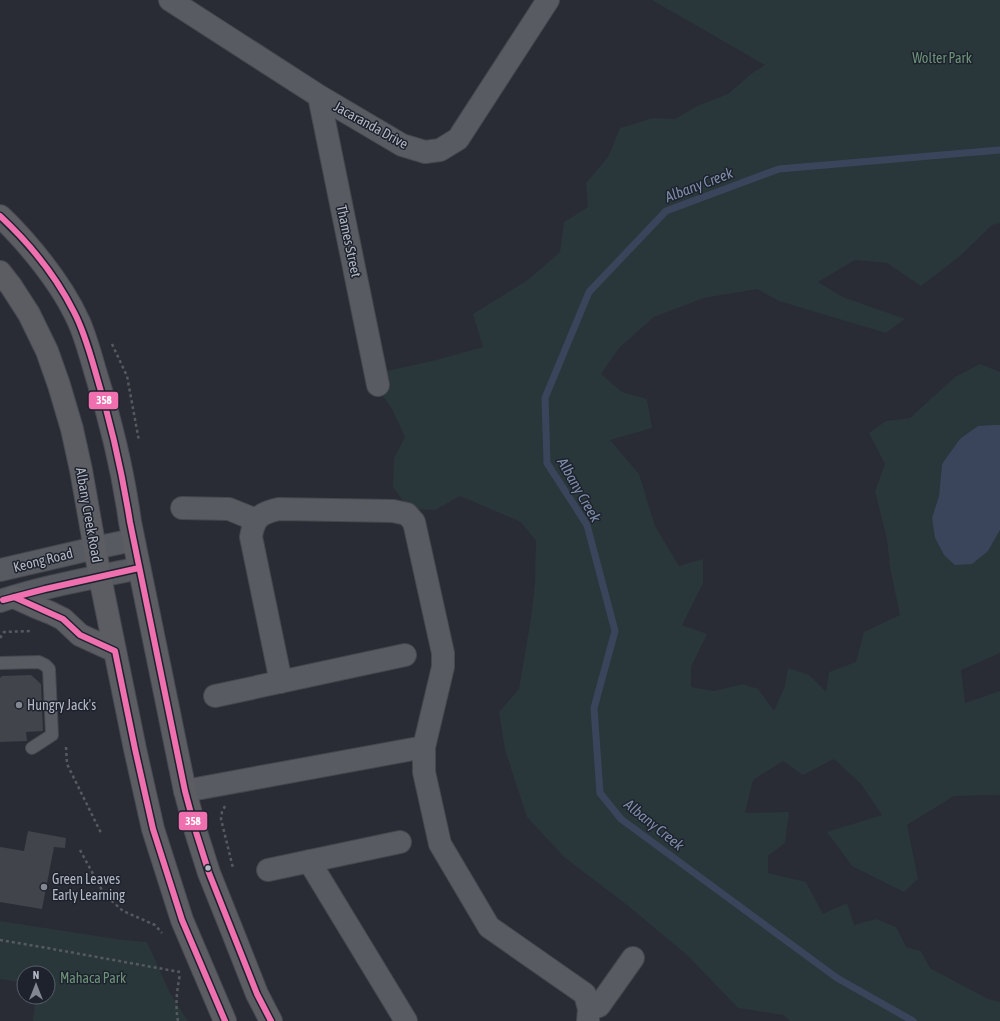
<svg xmlns="http://www.w3.org/2000/svg" width="1000" height="1021" viewBox="0 0 1000 1021" font-family="'Asap Condensed',sans-serif">
  <rect width="100%" height="100%" fill="#292c34"/>
  <path fill="#29373b" d="M652,0H1000V223L992,225L959,257L921,286L887,263L855,260L818,282L843,297L905,319L886,333L779,301L757,289L704,298L654,317L619,348L601,374L622,392L647,399L652,428L610,440L639,474L655,526L679,566L703,559V583L682,625L707,634L691,667V687L714,691L743,684L758,689L774,711L785,686L788,668L809,675L826,692L829,672L856,662L864,632L900,615L890,568L887,539L875,491L885,464L869,433L886,421L910,418L955,377L980,364L1000,372V425H994L942,464L939,496L932,518L935,538L944,555L988,551L1000,530V653L961,670L965,703L1000,691V795L954,796L907,825L918,879L904,892L852,866L827,832L882,815L861,784L834,759L803,775L783,761L753,780L745,813L789,812L785,843L768,856V873L806,882L823,914L847,903L854,925L876,919L896,927L906,947L921,951L930,968L988,999L1000,1002V1021H790L783,1015L738,1008L687,955L627,905L564,857L527,817L505,750L499,712L519,689L531,618L535,583L536,541L521,522L460,496L435,510L409,509L393,487L394,458L405,437L392,409L381,393L383,380L387,371L436,360L483,347L473,314L529,279L560,252L564,222L588,207L586,183L608,157L620,128L653,118L675,119L697,106L728,94L751,74L765,65Z
    M0,921L116,939L147,942L170,993L188,1021H33L36,997H48V973H24V983L0,979Z"/>
  <path fill="#3a455b" d="M994,425H1000V530L988,551L972,564L955,565L944,555L935,538L932,518L939,496L942,464L960,439L978,426Z"/>
  <g fill="none" stroke-linecap="round" stroke-linejoin="round">
    <path stroke="#3a455b" stroke-width="7" d="M913,1021L837,978L621,819L600,793L594,708L615,631L587,525L547,463L545,398L589,292L666,211L779,169L1000,150"/>
  </g>
  <path fill="#41444a" d="M31,675L41,684L43,731L26,732L27,741L0,742V678L2,676Z
    M28,831L66,838L65,848L54,847L42,909L0,902V847L24,851Z"/>
  <g fill="none" stroke-linecap="round" stroke-linejoin="round">
    <g stroke="#45474d" stroke-width="14">
      <path id="lane" d="M0,663L39,662L45,665L49,669L52,735L32,748"/>
    </g>
    <g stroke="#45474d" stroke-width="24">
      <path id="street" d="M170,0L319,96L402,145L425,152L440,150L458,139L548,0
        M319,96L378,385
        M182,508L229,509L256,520
        M281,682L251,537C254,517 261,513 279,509L393,511L407,514L414,522L443,653V667L424,747V772L440,844L489,927L585,994L589,1009L588,1021
        M215,696L405,655
        M185,791L424,747
        M309,861L406,1021
        M268,870L400,842
        M589,1009L599,1006L633,958"/>
    </g>
    <g stroke="#45474d" stroke-width="24">
      <path id="secondary" d="M0,570L95,548L133,540
        M0,601C45,586 93,578 139,568"/>
    </g>
    <g stroke="#464951" stroke-width="24">
      <path id="primary" d="M0,216C9,224 17,233 25,242C46,266 66,293 79,322C86,338 91,357 96,374C111,422 123,471 130,522L185,791L196,832L209,873L233,933L257,994L271,1021
        M0,272L11,286L29,314L47,351L59,385L72,429L81,470L100,577L135,749L153,829L182,920L225,1021
        M14,597L36,607L51,613L63,619L80,635L115,651"/>
    </g>
    <path stroke="#565a5f" stroke-width="2.5" stroke-dasharray="3 3" stroke-linecap="butt" d="M112,344L127,376L139,441
      M0,638L4,632L31,631
      M66,747L67,764L101,833
      M225,806L222,812L221,819L233,868
      M80,850L104,894L123,911L155,925L162,933
      M0,940L47,948L180,972
      M178,1021C175,1005 177,990 180,974"/>
    <use href="#lane" stroke="#585b62" stroke-width="12"/>
    <use href="#street" stroke="#585b62" stroke-width="22"/>
    <use href="#secondary" stroke="#575a60" stroke-width="22"/>
    <use href="#primary" stroke="#5b5d63" stroke-width="22"/>
    <g stroke="#1d222d" stroke-width="9">
      <path id="bus-1" d="M0,216C29,243 56,276 74,312C84,331 90,353 96,374C111,423 122,472 130,522L185,791L196,832L209,873L257,994L271,1021
        M14,597L63,619L80,635L115,651L135,749L153,829L182,920L225,1021
        M3,600L45,589L139,568"/>
    </g>
    <use href="#bus-1" stroke="#ef6faf" stroke-width="6"/>
  </g>
  <g fill="#838792" stroke="#1d222d" stroke-width="1.5">
    <circle cx="19" cy="705" r="4"/>
    <circle cx="44" cy="887" r="4"/>
  </g>
  <circle fill="#b3b8c4" stroke="#1d222d" stroke-width="1.5" cx="208" cy="868" r="3.5"/>
  <g text-anchor="middle" stroke-width="3" stroke-linejoin="round" paint-order="stroke">
    <g font-size="14" fill="#6d9379" stroke="#1d222d">
      <text x="942" y="63">Wolter Park</text>
      <text x="93" y="983">Mahaca Park</text>
    </g>
    <g font-size="14" fill="#b3b8c4" stroke="#1d222d">
      <text transform="translate(371 125) rotate(29)" y="5">Jacaranda Drive</text>
      <text transform="translate(349 241) rotate(78)" y="5">Thames Street</text>
      <text transform="translate(89 515) rotate(80)" y="5">Albany Creek Road</text>
      <text transform="translate(43 560) rotate(-14)" y="5">Keong Road</text>
    </g>
    <g font-size="14" fill="#b3b8c4" stroke="#1d222d" text-anchor="start">
      <text x="27" y="710">Hungry Jack's</text>
      <text x="52" y="884">Green Leaves<tspan x="52" dy="16">Early Learning</tspan></text>
    </g>
    <g font-size="15" font-style="italic" fill="#7e8da9" stroke="#1d222d">
      <text transform="translate(699 185) rotate(-21)" y="5">Albany Creek</text>
      <text transform="translate(579 490) rotate(60)" y="5">Albany Creek</text>
      <text transform="translate(654 825) rotate(39)" y="5">Albany Creek</text>
    </g>
  </g>
  <g stroke="#1d222d" stroke-width="1.5">
    <rect x="88" y="391" width="31" height="19" rx="4" fill="#ef6faf"/>
    <rect x="178" y="811" width="30" height="20" rx="4" fill="#ef6faf"/>
  </g>
  <g font-size="11" text-anchor="middle" font-weight="bold" fill="#fff">
    <text x="104" y="404">358</text>
    <text x="193" y="825">358</text>
  </g>
  <g transform="translate(36 985)"><circle r="19" fill="#1d222d" stroke="#595e69"/>
  <path d="M0-3L7 15L0 10L-7 15Z" fill="#838792"/>
  <text y="-6" font-size="11" font-weight="bold" text-anchor="middle" fill="#b3b8c4">N</text>
  </g>
</svg>
